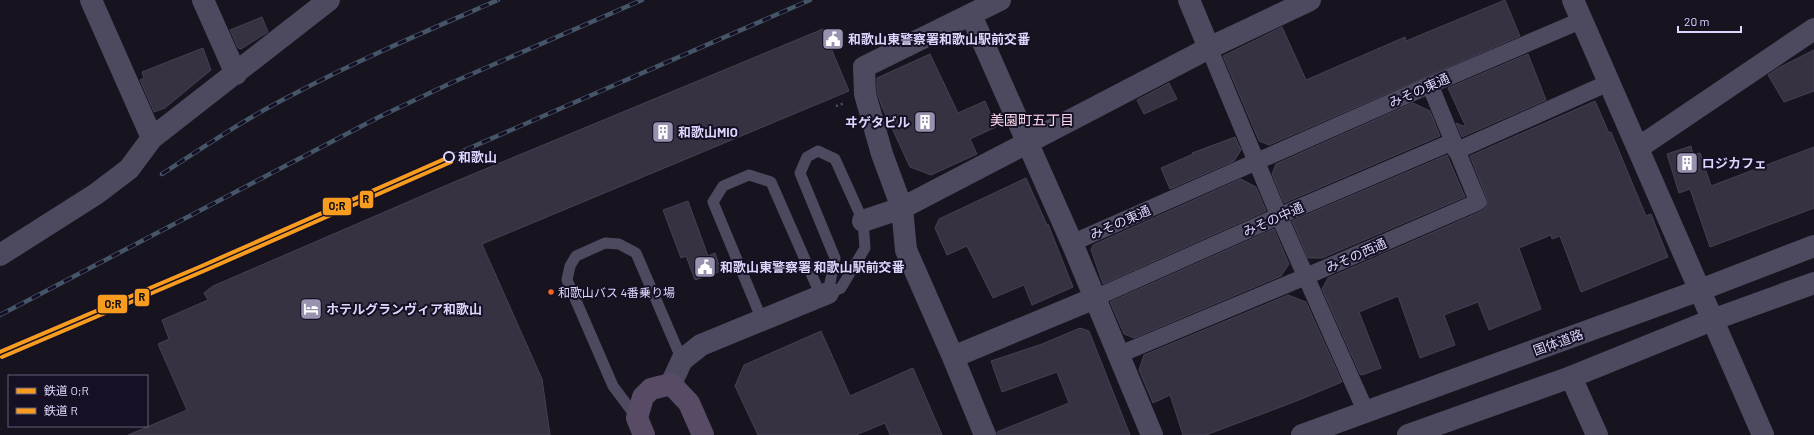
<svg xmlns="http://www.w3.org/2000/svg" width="1814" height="435" viewBox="0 0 1814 435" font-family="Barlow,'Noto Sans JP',sans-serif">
  <rect width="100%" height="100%" fill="#17141f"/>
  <path fill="#373241" stroke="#454053" d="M1505,0L1520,36L1269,145L1259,141L1223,56L1282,27L1306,80L1405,37L1406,41Z
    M262,17L268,32L241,49L238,48L230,30Z
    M823,29L849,91L482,244L542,379L550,435H128L187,410L158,344L169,339L162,320L208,300L204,293L213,286L454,182Z
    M203,48L211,70L165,108L154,112L140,80L144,78L142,72Z
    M1814,50V91L1784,102L1768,75L1780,67Z
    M930,54L958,113L985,101L996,127L970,139L977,154L931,175L910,167L882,107L877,92V78Z
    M1528,54L1546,100L1462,137L1456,123L1466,127L1448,88Z
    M1169,83L1177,99L1144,114L1137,100Z
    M1595,101L1609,133L1611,132L1646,216L1651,214L1668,257L1581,292L1560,236L1552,239L1551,235L1519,248L1541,309L1489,330L1478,302L1444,315L1455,345L1420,358L1398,296L1359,312L1381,368L1362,375L1360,374L1322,289L1328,278L1482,211L1486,208L1487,199L1470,156Z
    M1413,103L1430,111L1440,136L1284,203L1272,174L1276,164Z
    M1235,137L1241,150L1234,161L1170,189L1161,168L1193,154L1192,153Z
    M1691,146L1693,155L1700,153L1711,186L1814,147V208L1710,247L1690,189L1679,193L1667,154Z
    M1447,155L1465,197L1322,258H1308L1292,221Z
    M1026,178L1047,225L1048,224L1073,287L1032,305L1024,285L993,298L967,246L947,255L935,228L939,219Z
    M1241,179L1256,187L1266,211L1103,284L1091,250L1093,245Z
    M688,201L708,256L715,253L721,271L695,280L686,256L681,258L663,210Z
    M1274,229L1289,264L1281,276L1134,338L1124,334L1110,302Z
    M1288,295L1306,302L1342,382L1294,402L1206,435H1183L1170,395L1153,403L1139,370L1144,355Z
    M1080,328L1089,331L1130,435H997V432L1069,403L1057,372L1002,392L991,361L1042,344Z
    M821,331L850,396L913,368L942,435H890L885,423L856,435H758L735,386L744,365Z"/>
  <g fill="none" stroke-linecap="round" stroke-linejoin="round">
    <path stroke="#485260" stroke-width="2.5" stroke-dasharray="2 3" stroke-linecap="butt" d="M836,106L845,103"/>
    <path stroke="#4d4a60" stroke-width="11" d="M818,151L835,159L863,221L865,248L841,288L828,293L835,258L800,173L807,157Z
      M762,320L713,202L723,186L749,175L771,182L821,296
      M637,418L613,386L567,280L570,266L576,256L605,243L619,244L636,253L682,360"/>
    <path stroke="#4d4a60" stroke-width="17" d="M1209,48L1279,216L1366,412
      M1456,151L1608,83
      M1072,243L1430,85L1582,20
      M1095,298L1279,216L1452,142
      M1118,355L1307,276L1478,202L1430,85"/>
    <path stroke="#4d4a60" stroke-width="22" d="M91,0L152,138
      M203,0L236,74
      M1189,0L1209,48
      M1573,0L1763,435
      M971,15L1072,243L1152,435
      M1638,148L1814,29
      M863,221L902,208L1209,48L1310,0
      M0,255L96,194L129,169L152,138L329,0
      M953,357L1095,298
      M1571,377L1597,435
      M671,384L682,360L701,345L828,293
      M985,435L953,357L906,250L902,208L882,154L865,94L864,67L1000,0"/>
    <path stroke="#4d4a60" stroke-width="22" d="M1302,435L1700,290L1814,246
      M1408,435L1571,377L1712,320L1814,283"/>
    <path stroke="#574b65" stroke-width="22" d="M644,435L637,418L643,397L651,389L671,384L689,403L703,435"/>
    <g stroke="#465669" stroke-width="4.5">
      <path id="rail" d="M449,157L810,0
        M162,174C205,146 248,117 294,94C360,59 429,30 498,0
        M0,315L381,116L451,83L642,0"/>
    </g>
    <use href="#rail" stroke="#151024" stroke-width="3" stroke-dasharray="9" stroke-linecap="butt"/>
    <g stroke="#151024" stroke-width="7">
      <path id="rail-1" d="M0,352L204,265L449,157"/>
    </g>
    <g stroke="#151024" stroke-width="7">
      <path id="rail-2" d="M2,357L206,270L451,162"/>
    </g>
    <use href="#rail-1" stroke="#f79c1f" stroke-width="4"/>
    <use href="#rail-2" stroke="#f79c1f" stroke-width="4"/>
  </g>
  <defs>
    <g id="civic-square" transform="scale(1.15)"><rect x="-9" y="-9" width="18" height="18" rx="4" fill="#9892af" stroke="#151024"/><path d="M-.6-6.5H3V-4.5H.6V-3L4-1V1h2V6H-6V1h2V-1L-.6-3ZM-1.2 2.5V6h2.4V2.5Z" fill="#fff"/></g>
    <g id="building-square" transform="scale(1.15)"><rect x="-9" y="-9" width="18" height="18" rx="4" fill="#9892af" stroke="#151024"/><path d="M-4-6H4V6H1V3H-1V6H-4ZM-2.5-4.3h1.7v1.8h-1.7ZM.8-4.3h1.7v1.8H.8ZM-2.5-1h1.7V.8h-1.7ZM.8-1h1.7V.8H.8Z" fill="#fff"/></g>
    <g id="hotel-square" transform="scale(1.15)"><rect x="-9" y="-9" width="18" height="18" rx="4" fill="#9892af" stroke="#151024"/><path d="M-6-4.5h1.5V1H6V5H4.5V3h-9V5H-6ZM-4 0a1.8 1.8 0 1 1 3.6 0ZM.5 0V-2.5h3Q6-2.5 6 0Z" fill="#fff"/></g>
  </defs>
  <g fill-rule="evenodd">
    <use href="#civic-square" x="833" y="39"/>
    <use href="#building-square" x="925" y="122"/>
    <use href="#building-square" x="663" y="132"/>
    <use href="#building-square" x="1687" y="163"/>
    <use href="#civic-square" x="705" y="267"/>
    <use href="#hotel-square" x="311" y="309"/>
  </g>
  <circle fill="#151024" stroke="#ded6fd" stroke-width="2" cx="449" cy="157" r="5"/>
  <circle fill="#f26522" stroke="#151024" stroke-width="1.5" cx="551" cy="292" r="3.5"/>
  <g text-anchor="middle" stroke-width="4" stroke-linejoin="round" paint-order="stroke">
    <g font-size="12" fill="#ded6fd" stroke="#151024" text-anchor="start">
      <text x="558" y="297">和歌山バス 4番乗り場</text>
    </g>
    <g font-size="13" font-weight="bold" fill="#ded6fd" stroke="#151024" text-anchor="start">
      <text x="848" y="44">和歌山東警察署和歌山駅前交番</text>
      <text x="910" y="127" text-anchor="end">ヰゲタビル</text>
      <text x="678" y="137">和歌山MIO</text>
      <text x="1702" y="168">ロジカフェ</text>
      <text x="720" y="272">和歌山東警察署 和歌山駅前交番</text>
      <text x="326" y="314">ホテルグランヴィア和歌山</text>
    </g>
    <g font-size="13" fill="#ded6fd" stroke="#151024">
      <text transform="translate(1419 90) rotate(-24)" y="5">みその東通</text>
      <text transform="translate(1273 219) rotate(-24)" y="5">みその中通</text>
      <text transform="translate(1120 222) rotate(-24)" y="5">みその東通</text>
      <text transform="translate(1356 255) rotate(-24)" y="5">みその西通</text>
      <text transform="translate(1558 342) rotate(-20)" y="5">国体道路</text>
    </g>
    <g font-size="13" font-weight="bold" fill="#ded6fd" stroke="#151024" text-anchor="start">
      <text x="458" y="162">和歌山</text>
    </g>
    <g font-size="14" fill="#fdd8ec" stroke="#151024">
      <text x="1032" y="125">美園町五丁目</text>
    </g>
  </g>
  <g stroke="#151024" stroke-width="1.5">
    <rect x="359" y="190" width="15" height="19" rx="4" fill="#f79c1f"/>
    <rect x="322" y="197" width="30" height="19" rx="4" fill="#f79c1f"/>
    <rect x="134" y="288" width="16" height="19" rx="4" fill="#f79c1f"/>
    <rect x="97" y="294" width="31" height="20" rx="4" fill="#f79c1f"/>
  </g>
  <g font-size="11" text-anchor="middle" font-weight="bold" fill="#111">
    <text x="366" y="203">R</text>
    <text x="337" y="210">O;R</text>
    <text x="142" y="301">R</text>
    <text x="113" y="308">O;R</text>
  </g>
  <rect x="8" y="375" width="140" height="52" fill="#151024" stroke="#655f7b"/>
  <rect x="16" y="388" width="20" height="6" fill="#f79c1f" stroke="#655f7b"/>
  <text x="44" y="395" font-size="12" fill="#ded6fd">鉄道 O;R</text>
  <rect x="16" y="408" width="20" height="6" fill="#f79c1f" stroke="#655f7b"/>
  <text x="44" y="415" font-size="12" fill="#ded6fd">鉄道 R</text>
  <path d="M1678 26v6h63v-6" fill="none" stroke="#ded6fd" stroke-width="2"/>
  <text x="1684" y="26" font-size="12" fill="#ded6fd" stroke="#151024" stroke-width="3" paint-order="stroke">20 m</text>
</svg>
